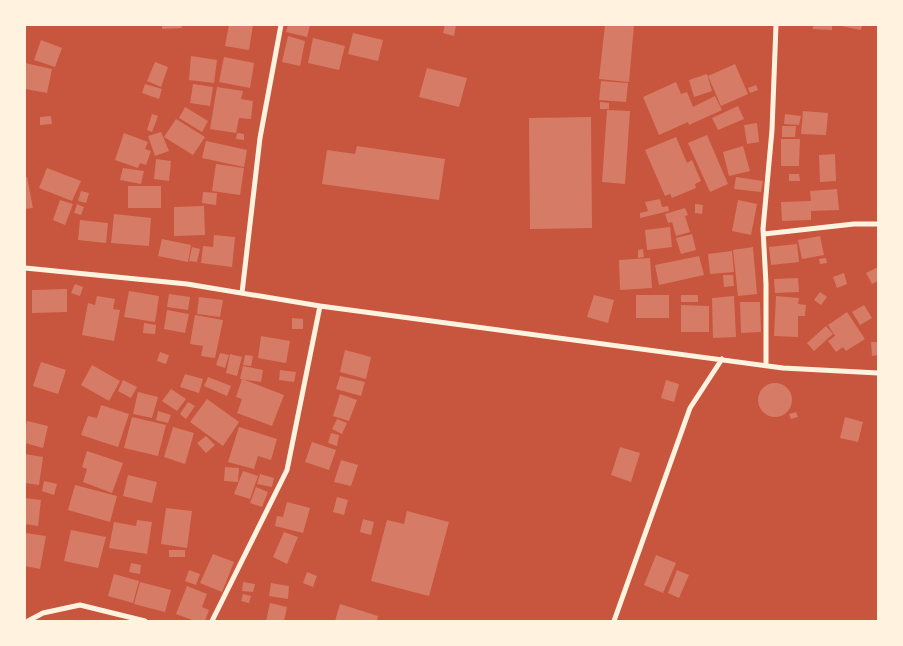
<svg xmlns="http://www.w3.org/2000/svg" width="903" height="646" viewBox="0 0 903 646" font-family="'Noto Sans',sans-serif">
  <rect width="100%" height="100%" fill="#c8553d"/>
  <path fill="#d67c66" d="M162,25H181L182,28L162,29Z
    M229,25H253L249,50L225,46Z
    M288,25H310L307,37L286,32Z
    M445,25H456L454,36L443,33Z
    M605,25H634L629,82L599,79Z
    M813,25H832V30L813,29Z
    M836,25H862L861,30Z
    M353,33L383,40L378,61L348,54Z
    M288,36L305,41L300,66L282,62Z
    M313,38L345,46L339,70L308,63Z
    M41,40L62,48L55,67L34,60Z
    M191,56L217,60L214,83L189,80Z
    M224,57L254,63L250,88L219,82Z
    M155,62L168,67L161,87L147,81Z
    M25,63L52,69L47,93L25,89Z
    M735,64L748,94L721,106L708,76Z
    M427,68L467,78L459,107L419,97Z
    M707,74L712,91L694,97L689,80Z
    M601,81L628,83L626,102L599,100Z
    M676,82L681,94L687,92L693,107L715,96L722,110L689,125L688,122L659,135L643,97Z
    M145,84L162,89L159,99L142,93Z
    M193,84L213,87L210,106L190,103Z
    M756,85L758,90L750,93L748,88Z
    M217,87L243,91L241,99L253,101L251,119L239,118L236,133L210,129Z
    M600,102L609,103V109H600Z
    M738,106L744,119L718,130L712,118Z
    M185,107L208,121L202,132L179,118Z
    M607,110L630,111L625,184L602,182Z
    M803,111L828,113L826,135L801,134Z
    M152,114L158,116L152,132L147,130Z
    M785,114L801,116L799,125L784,124Z
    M51,116L52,124L40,125V117Z
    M591,117L592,228L530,229L529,118Z
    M176,119L205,137L193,155L164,137Z
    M757,123L759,142L747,144L744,125Z
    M782,126H796L795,137H782Z
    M161,132L169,151L155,156L148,136Z
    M124,133L148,142L145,149L151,151L146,165L140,163L138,168L115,160Z
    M237,133L244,134V140L236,139Z
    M707,135L728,184L710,192L688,143Z
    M676,137L687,163L692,160L701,181L695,184L696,188L672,198L670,194L665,196L645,150Z
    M781,139H800L799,166H781Z
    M206,141L247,150L244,167L202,158Z
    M357,146L445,159L439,200L322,184L327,150L355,154Z
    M743,146L750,171L729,176L723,152Z
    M835,154L836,181L820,182L819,155Z
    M156,159L171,161L169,181L154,179Z
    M216,164L244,168L240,195L212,191Z
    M47,168L81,181L72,201L39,188Z
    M123,168L144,171L141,184L120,180Z
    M789,174H799L800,181H789Z
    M25,177H27L33,208L25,209Z
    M736,177L763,181L761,192L734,189Z
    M128,186H161V208H128Z
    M837,189L839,210L811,211V220L782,221L781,202L811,201L810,191Z
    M81,191L89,193L86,203L78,201Z
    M203,192L217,193L216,205L202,203Z
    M660,199L662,207L668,206L669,211L640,218V213L648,211L645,202Z
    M60,200L73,204L65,225L53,220Z
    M738,200L757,204L751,235L732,231Z
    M77,204L84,207L81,215L74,213Z
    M695,204L703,205L702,214L695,213Z
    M204,206L205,235L174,236V207Z
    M685,208L688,215L685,216L690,232L676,236L672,222L668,223L665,214Z
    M114,214L151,218L149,246L111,243Z
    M80,220L108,223L106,243L78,240Z
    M670,227L672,247L647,250L645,230Z
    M692,234L696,250L681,254L676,238Z
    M214,235L235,237L232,267L201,263L203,246L213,247Z
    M820,236L824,255L802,259L798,240Z
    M162,239L191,245L188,262L158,256Z
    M797,244L799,262L771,265L769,247Z
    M192,247L200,249L197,262L189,261Z
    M753,247L757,294L738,296L733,250Z
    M643,249L644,257L638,258V250Z
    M732,251L734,272L710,274L708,254Z
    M699,256L704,275L659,285L655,265Z
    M650,258L652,288L620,290L619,260Z
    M826,258L827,263L820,264L819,259Z
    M878,267V281L872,284L866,273Z
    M844,273L847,284L837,288L833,277Z
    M723,275H733L734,286L724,287Z
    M798,278L799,292L775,293L774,279Z
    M75,284L83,287L80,296L71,293Z
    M67,289V312L32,313V290Z
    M129,291L159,296L155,322L124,317Z
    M820,292L827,297L821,305L814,300Z
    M169,294L190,297L188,310L167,307Z
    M594,295L614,300L608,323L587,317Z
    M636,295H669V318H636Z
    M681,295H698V302H681Z
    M97,296L115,299L113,309L120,310L114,341L82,335L88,303L95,305Z
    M734,296L736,337L713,338L712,298Z
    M776,296L799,298L798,304L806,305L805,316H798V337L774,336Z
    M199,297L223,300L220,317L197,314Z
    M740,302H760L761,332L741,333Z
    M681,305L709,306V332H681Z
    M864,305L872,318L860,325L852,312Z
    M167,310L189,314L185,333L164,329Z
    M847,312L865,339L846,351L843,347L836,352L828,341L835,336L828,325Z
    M195,315L223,320L215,358L201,356L203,346L190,344Z
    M292,318L303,319V329H292Z
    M144,323L156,325L155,334L143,333Z
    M826,326L833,334L814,351L807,343Z
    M261,336L290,341L286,363L258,358Z
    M871,342H878V355L872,356Z
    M345,350L371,357L366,379L340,372Z
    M160,352L169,355L166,364L157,361Z
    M220,353L229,355L225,368L216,365Z
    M230,354L242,357L237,376L226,373Z
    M245,355L253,356L251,366L243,365Z
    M41,362L66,370L58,394L33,386Z
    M92,365L120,381L109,401L81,385Z
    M243,366L263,370L261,382L240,379Z
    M280,370L296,372L294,382L279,380Z
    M185,374L203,379L199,393L180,387Z
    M340,376L365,382L361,396L336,389Z
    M208,377L231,386L227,396L204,386Z
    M242,379L284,395L272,426L237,413L242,399L236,397Z
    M123,380L137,387L131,398L118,391Z
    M666,380L679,384L674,402L661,398Z
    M758 400a17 17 0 1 1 34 0a17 17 0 1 1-34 0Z
    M171,389L186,399L177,411L162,401Z
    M138,392L158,397L152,418L133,414Z
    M340,394L357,400L349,421L333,416Z
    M207,399L239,422L223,446L190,422Z
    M188,402L195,406L186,419L180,414Z
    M101,405L129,414L118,447L81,435L88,416L97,418Z
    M158,411L171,415L168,423L156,420Z
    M796,412L798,417L791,419L789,414Z
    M132,417L166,425L158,456L124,448Z
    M845,417L863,422L858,442L840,438Z
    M337,419L347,423L342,434L332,429Z
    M27,421L48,426L43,448L25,443V431Z
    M173,427L194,433L185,464L164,457Z
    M239,427L277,439L271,460L258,456L254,469L228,462Z
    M331,433L339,435L337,446L328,443Z
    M206,436L215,445L206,453L197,443Z
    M312,442L336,450L329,470L305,462Z
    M620,447L640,453L631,482L611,475Z
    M87,451L123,463L112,493L83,482L87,469L82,467Z
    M25,454L43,457L39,485L25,483Z
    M341,460L358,465L351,486L334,482Z
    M225,467L239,468L238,482L224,481Z
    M243,471L258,476L250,499L234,494Z
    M260,474L274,478L272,487L257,484Z
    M128,475L157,482L152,503L123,496Z
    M44,481L57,484L54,495L42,491Z
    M75,485L117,496L110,522L68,510Z
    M256,487L268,492L262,507L250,503Z
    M337,497L348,500L344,515L333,512Z
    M25,498L41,500L38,526L25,524Z
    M287,502L310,508L303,533L275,526L277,516L283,517Z
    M166,508L192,511L187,548L161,544Z
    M407,511L449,522L429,596L371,581L387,520L404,524Z
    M363,519L374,522L371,535L360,532Z
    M137,520L152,522L147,554L109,548L114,522L136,526Z
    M71,530L106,537L98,568L64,561Z
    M284,532L298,537L287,564L273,557Z
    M25,533L46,536L40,569L25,566Z
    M169,550H185V557H169Z
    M213,554L234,562L222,592L200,583Z
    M656,555L676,563L663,593L644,585Z
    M131,563L141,565L140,574L129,572Z
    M189,570L200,574L196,585L185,581Z
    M677,570L689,575L679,598L668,593Z
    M307,572L317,576L313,587L303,583Z
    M114,574L139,581L133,603L108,596Z
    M140,582L171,590L165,612L134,604Z
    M243,582L255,584L253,592L242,591Z
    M271,583L289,586L288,599L269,596Z
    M187,586L207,594L202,607L209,610L205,621H195L176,614Z
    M243,594L251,596L249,603L241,601Z
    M270,603L287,607L284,621H266Z
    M340,604L378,616L377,621H335Z"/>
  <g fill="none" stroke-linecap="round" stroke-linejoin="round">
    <path stroke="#fff3e0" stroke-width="5" d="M764,234L854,224H878
      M25,268L187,284L320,306L783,368L878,373
      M242,293L260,138L281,25
      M766,365V284L763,229L772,130L776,25
      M28,621L43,613L80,605L145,621
      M212,621L287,470L320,306
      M614,621L690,408L722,359"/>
  </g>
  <rect width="903" height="646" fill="none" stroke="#fff3e0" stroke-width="52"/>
</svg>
